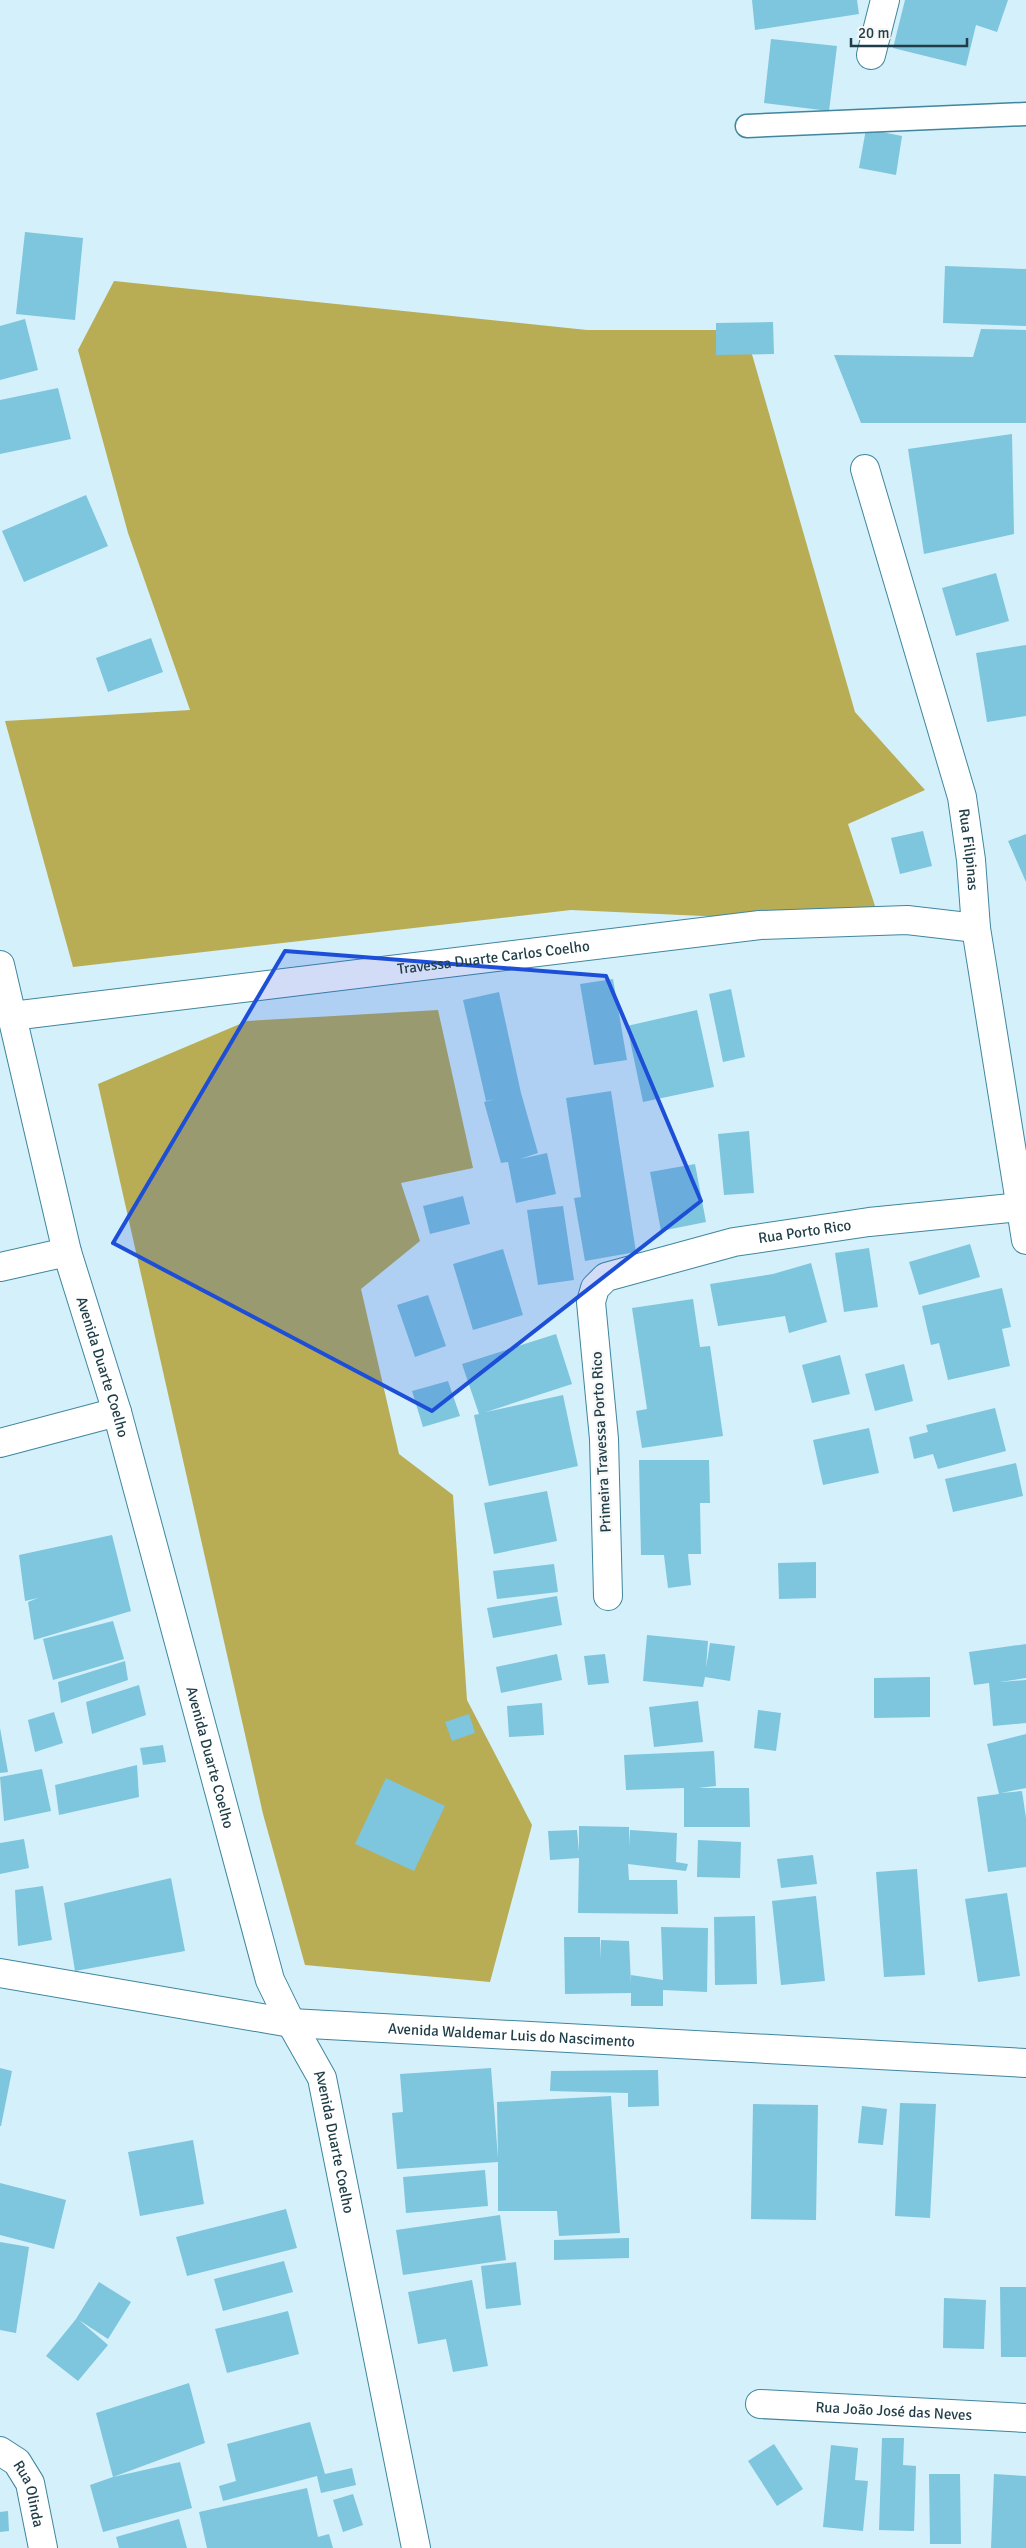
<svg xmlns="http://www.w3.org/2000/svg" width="1026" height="2548" viewBox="0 0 1026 2548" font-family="Signika,sans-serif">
  <rect width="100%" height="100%" fill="#d4f0fa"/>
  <path fill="#b8ad55" d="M114,281L587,330H745L855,712L925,790L848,824L881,924L571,910L73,967L5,721L190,710L128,533L78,350Z
    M438,1010L473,1168L401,1183L420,1241L361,1289L399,1454L453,1495L467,1700L532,1825L490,1982L305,1965L263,1814L98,1084L247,1021Z"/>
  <path fill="#7ec5de" d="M752,0H857L859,14L755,30Z
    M905,0H1008L997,32L976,25L966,66L893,48Z
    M771,39L837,46L829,111L764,103Z
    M866,129L902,136L896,175L859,168Z
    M25,232L83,238L75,320L16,314Z
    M945,266L1026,269V326L943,323Z
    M25,319L38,370L0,380V326Z
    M773,322L774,354L716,355V323Z
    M981,329L1026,330V423H861L834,355L973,357Z
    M58,388L71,439L0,454V400Z
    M1012,434L1014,534L924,554L908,449Z
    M86,495L108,546L24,582L2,531Z
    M996,573L1009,621L956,636L942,588Z
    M151,638L163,672L108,692L96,658Z
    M1026,645V716L987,722L976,653Z
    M923,831L932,866L900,874L891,838Z
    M1026,834V882L1008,841Z
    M613,979L627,1060L594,1065L580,984Z
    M731,989L745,1057L723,1062L709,994Z
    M499,992L521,1093L538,1153L520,1159L547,1153L556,1194L516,1203L508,1162L501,1163L484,1102L495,1099L486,1101L463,1000Z
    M697,1010L714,1087L643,1102L627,1026Z
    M611,1091L636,1252L585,1261L574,1198L581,1197L566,1098Z
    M749,1131L754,1193L724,1195L718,1134Z
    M695,1164L706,1222L661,1231L650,1172Z
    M463,1196L470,1224L430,1234L423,1206Z
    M563,1206L574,1280L538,1285L527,1210Z
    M970,1244L980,1277L919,1295L909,1262Z
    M869,1248L878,1307L844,1312L835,1253Z
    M503,1249L523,1315L473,1330L453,1264Z
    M811,1263L827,1322L789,1333L785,1316L718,1326L710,1284L773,1274Z
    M1002,1288L1011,1327L1002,1329L1010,1366L948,1380L939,1343L931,1345L922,1306Z
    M428,1295L446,1346L415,1357L397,1305Z
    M693,1299L700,1347L710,1346L723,1436L642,1448L636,1411L647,1409L632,1308Z
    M556,1334L572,1384L486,1412L563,1395L578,1466L489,1486L474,1415L479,1414L462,1364Z
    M840,1355L850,1394L812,1403L802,1365Z
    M904,1364L913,1401L875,1411L865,1374Z
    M448,1381L460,1416L423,1427L412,1391Z
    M995,1408L1006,1451L938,1469L933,1454L914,1459L909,1437L928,1432L926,1425Z
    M869,1428L879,1473L823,1485L813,1440Z
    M639,1460H709L710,1503H700L701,1554H688L691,1585L668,1588L664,1555H641Z
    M1016,1463L1023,1496L953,1512L945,1479Z
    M547,1491L557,1541L494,1554L484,1503Z
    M112,1535L131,1611L34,1640L28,1602L38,1598L25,1601L19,1555Z
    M816,1562V1598L779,1599L778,1563Z
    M554,1564L558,1592L497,1599L493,1571Z
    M557,1596L562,1625L493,1638L487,1608Z
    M113,1621L124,1659L53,1680L43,1639Z
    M647,1635L708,1641L706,1668L710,1643L735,1646L730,1681L705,1677L703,1687L643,1681Z
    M1026,1644V1678L1000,1682L1026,1680V1723L993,1726L989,1683L974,1685L969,1652Z
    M557,1654L562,1680L501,1693L496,1667Z
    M605,1654L609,1683L588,1685L584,1656Z
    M125,1661L128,1680L61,1703L58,1682Z
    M930,1677V1717L874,1718V1678Z
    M139,1685L146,1715L92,1734L86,1702Z
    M698,1701L703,1742L654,1747L649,1707Z
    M542,1703L544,1735L509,1737L507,1706Z
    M758,1710L781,1713L776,1751L754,1748Z
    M54,1712L63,1743L35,1752L28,1720Z
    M469,1714L475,1733L452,1741L445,1722Z
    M0,1728L8,1772L0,1773Z
    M1026,1734V1788L1001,1793L1022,1791L1026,1818V1867L988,1872L977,1797L999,1794L987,1744Z
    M163,1745L166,1762L143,1765L140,1748Z
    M714,1751L716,1786L698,1788H749L750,1827H684V1788L626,1790L624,1755Z
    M137,1765L139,1797L59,1815L55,1785Z
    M42,1769L51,1811L4,1821L0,1777Z
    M386,1778L445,1806L414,1871L355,1844Z
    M579,1826L629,1827V1846L630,1830L677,1833L676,1862L688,1864L686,1871L628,1864L629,1880H677L678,1914L578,1913L579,1858L550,1860L548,1831L577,1830L579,1852Z
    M24,1839L29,1868L0,1874V1843Z
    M698,1840L741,1842L740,1878L697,1877Z
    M813,1855L817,1884L781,1888L777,1859Z
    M917,1869L925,1975L884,1977L876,1872Z
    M171,1878L185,1951L75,1971L64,1903Z
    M43,1886L52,1940L18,1946L15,1890Z
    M1007,1893L1020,1976L978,1982L965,1899Z
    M816,1896L825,1981L781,1985L772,1901Z
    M755,1916L757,1984L715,1985L714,1917Z
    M661,1927L708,1928L707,1992L663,1990V2006H631V1993L565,1994L564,1937H600V1959L601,1940L629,1941L631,1984V1975L663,1980Z
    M0,2068L12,2071L1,2126H0Z
    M491,2068L498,2158L497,2102L611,2096L620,2233L559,2236L557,2211H498V2162L397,2169L392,2113L403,2112L400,2074Z
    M658,2070L659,2106L628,2107V2093L550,2091L551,2071Z
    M900,2103L936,2104L930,2218L895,2216Z
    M753,2104L818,2105L816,2220L751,2219Z
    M862,2106L887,2109L883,2145L858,2143Z
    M193,2140L204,2204L140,2216L128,2152Z
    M485,2170L488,2206L406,2213L403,2177Z
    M0,2183L66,2200L54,2249L0,2235Z
    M286,2209L297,2248L187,2276L176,2237Z
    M500,2215L506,2260L403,2275L396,2230Z
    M629,2238V2258L554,2260V2240Z
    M0,2242L29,2247L16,2333L0,2330Z
    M284,2261L293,2292L223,2311L214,2279Z
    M516,2262L521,2305L486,2309L481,2266Z
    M472,2280L488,2366L453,2372L446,2339L418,2344L408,2292Z
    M99,2282L131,2302L108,2339L79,2320L108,2345L78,2381L46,2356L76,2319Z
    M1000,2287H1026V2357H1001Z
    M944,2298L986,2300L984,2349L943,2348Z
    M288,2311L299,2354L227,2373L215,2329Z
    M189,2383L205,2443L113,2477L96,2413Z
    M310,2422L325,2474L352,2468L356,2485L321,2493L317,2476L223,2501L219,2486L236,2481L227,2444Z
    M882,2438H904L903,2465L916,2466L914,2531L879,2530Z
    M774,2444L803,2489L777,2506L748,2461Z
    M831,2445L858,2448L855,2480L868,2481L863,2531L823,2527Z
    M180,2462L192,2508L103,2532L90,2485L113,2477Z
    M929,2474H960L961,2544H930Z
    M994,2474L1026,2476V2548H991Z
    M307,2488L318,2537L329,2534L333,2548H207L199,2512Z
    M353,2494L363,2525L343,2532L333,2500Z
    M8,2511L9,2531L0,2532V2512Z
    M179,2519L187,2548H119L116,2537Z"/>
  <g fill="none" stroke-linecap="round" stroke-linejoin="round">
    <g stroke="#3f869e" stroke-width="25">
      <path id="service" d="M747,126L1026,114"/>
    </g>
    <g stroke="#3f869e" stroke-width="30">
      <g id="minor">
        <path d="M871,55L885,0"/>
        <path id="s1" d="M865,469L962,797L971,860L976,928L1026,1240"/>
        <path id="s2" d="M12,1016L760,925L907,920L976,928"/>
        <path d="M0,1267L67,1252"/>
        <path d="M0,1443L117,1412"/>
        <path id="s3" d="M608,1596L604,1439L591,1302L595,1288L606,1277L734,1242L869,1222L1021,1207"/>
        <path id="s4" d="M291,2023L322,2078L416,2548"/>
        <path id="s5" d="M760,2404L1026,2418"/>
        <path id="s6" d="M0,2451L17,2462L30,2483L43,2548"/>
      </g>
    </g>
    <g stroke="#3f869e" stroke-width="30">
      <g id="secondary">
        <path id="s7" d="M0,965L67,1252L117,1412L270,1980L291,2023"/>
        <path id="s8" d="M0,1973L291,2023L1026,2063"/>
      </g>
    </g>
    <use href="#service" stroke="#fff" stroke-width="22"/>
    <use href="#minor" stroke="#fff" stroke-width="28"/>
    <use href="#secondary" stroke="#fff" stroke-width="28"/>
  </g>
  <path fill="#1d4ed8" fill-opacity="0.2" stroke="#1d4ed8" stroke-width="4" stroke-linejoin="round" d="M285,951L606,976L701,1201L432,1411L113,1243Z"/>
  <g text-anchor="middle" stroke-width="4.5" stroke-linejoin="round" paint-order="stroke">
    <g font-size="15" fill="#1f3d47" stroke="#f7f7f7">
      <text dy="5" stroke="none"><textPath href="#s1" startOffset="395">Rua Filipinas</textPath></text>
      <text dy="5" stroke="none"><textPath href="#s2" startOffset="485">Travessa Duarte Carlos Coelho</textPath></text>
      <text dy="5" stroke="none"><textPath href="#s3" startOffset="529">Rua Porto Rico</textPath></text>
      <text dy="5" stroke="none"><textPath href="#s7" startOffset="415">Avenida Duarte Coelho</textPath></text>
      <text transform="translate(601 1442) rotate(-93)" y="5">Primeira Travessa Porto Rico</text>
      <text dy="5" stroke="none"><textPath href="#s7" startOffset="820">Avenida Duarte Coelho</textPath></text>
      <text dy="5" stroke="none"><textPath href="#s8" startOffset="516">Avenida Waldemar Luis do Nascimento</textPath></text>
      <text dy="5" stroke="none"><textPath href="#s4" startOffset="128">Avenida Duarte Coelho</textPath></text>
      <text dy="5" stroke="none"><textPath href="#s5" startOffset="134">Rua João José das Neves</textPath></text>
      <text dy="5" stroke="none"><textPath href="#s6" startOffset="55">Rua Olinda</textPath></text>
    </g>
  </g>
  <path d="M851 38v8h116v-8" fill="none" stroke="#1f3d47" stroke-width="2.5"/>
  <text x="858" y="38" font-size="15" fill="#1f3d47" stroke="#f7f7f7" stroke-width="4" paint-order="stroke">20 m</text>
</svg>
